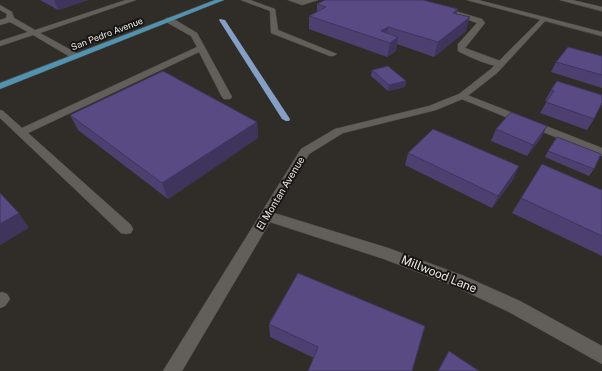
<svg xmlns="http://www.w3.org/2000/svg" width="602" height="371" viewBox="0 0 602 371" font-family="'Public Sans',sans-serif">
  <rect width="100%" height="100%" fill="#302d28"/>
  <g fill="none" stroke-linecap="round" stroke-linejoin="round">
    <path fill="#869fc4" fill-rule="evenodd" d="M220,19L225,20L290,119L289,121H286L282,119L219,20Z"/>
    <g stroke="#4e4b48" stroke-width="1">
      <path id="lane" d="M126,0H136L40,33L78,54V58H72L33,35L0,46V41L28,32L10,22L0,25V20L6,18L7,14L0,10V5L12,12L14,18L35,30Z
        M241,0H250L275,9L278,30L337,54L333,56H330L271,33L270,11Z
        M288,0H318L302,5Z
        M560,0H572L602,7V11Z
        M455,11L482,19L485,23L465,48L503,62L504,64L503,66C493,68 467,56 458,51V44L477,23L453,14V12Z
        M166,18H172L197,33L232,97L230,99H224L222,97L199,52L28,133L131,225L133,229L131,233L126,234L121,233L0,118V110L3,111L22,128L197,47L191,36L166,22Z
        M462,93L602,148V156L459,98L457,96Z
        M2,292L7,294L10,299L5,306L0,308V293Z"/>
    </g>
    <g stroke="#4e4b48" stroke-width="1">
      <path id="street" d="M544,17L548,19L546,20L497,73L465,98L436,110L343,133L309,154L274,213L388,248L464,276L520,301L602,346V364L509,312L454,286L384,259L270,222L182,371H163L301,149L335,129L429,106L459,94L491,69L542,18Z"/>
    </g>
    <g stroke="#4e4b48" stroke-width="1">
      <path id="secondary" d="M467,0H478L602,32V36Z"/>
    </g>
    <g stroke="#4e4b48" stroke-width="1">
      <path id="primary" d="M215,0H224L0,89V83Z"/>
    </g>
    <use href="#lane" fill="#625e59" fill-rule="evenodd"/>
    <use href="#street" fill="#625e59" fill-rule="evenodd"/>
    <use href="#secondary" fill="#625e59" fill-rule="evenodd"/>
    <use href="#primary" fill="#5193b1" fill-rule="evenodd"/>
  </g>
  <path fill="#4d4071" d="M40,0H88L58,10Z
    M317,4L456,14L466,31L434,57L397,44L396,51L387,57L309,29V16L317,12Z
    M602,56V88L551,72L556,62Z
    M372,70L406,81L405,87L388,91L371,76Z
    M557,81L594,119L587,130L540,113L547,101H545L551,90Z
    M70,115L257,122L258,138L168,199L78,130Z
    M547,126L541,138L527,156L491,141L496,129Z
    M548,151L594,169L589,176L545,157Z
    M408,153L514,178L492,208L405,165Z
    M602,190V256L512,213L521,198Z
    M269,324L412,371L314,358L270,337Z"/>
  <path fill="#3e345c" d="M54,0H88L58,10Z
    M458,9L454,23L453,13Z
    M470,17L466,31L434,57L438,42Z
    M388,27L386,41L381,31Z
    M398,37L396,51L387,57L390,43Z
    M406,81L405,87L388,91L389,85Z
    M257,122L258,138L168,199L162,183Z
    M547,126L541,138L527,156L533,145Z
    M519,166L514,178L492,208L498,196Z
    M19,213L29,228L0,245V224Z"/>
  <path fill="#594a83" stroke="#3e345c" d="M325,0H423L458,9L453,13L470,17L438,42L388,27L381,31L398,37L390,43L309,16L326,7L317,4Z
    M568,47L602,56V75L556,62Z
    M388,66L406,81L389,85L372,70Z
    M163,71L257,122L162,183L70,115Z
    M557,81L602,95V103L594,119L546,102L554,91L551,90Z
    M511,112L547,126L533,145L496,129Z
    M433,129L519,166L498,196L408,153Z
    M557,137L601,154L594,169L548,151Z
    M542,164L602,190V236L521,198Z
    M0,193L19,213L0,224Z
    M298,273L425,326L412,371H308L318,347L269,324Z
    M449,351L479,371H438Z"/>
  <g text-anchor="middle" stroke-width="4" stroke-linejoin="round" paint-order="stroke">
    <g font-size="9" fill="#e8e6e3" stroke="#171513">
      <text transform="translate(107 34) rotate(-21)" y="3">San Pedro Avenue</text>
    </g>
    <g font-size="10" fill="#e8e6e3" stroke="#171513">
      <text transform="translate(280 193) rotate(-59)" y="4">El Montan Avenue</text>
    </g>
    <g font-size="12" fill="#e8e6e3" stroke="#171513">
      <text transform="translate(439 274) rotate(22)" y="4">Millwood Lane</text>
    </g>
  </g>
</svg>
